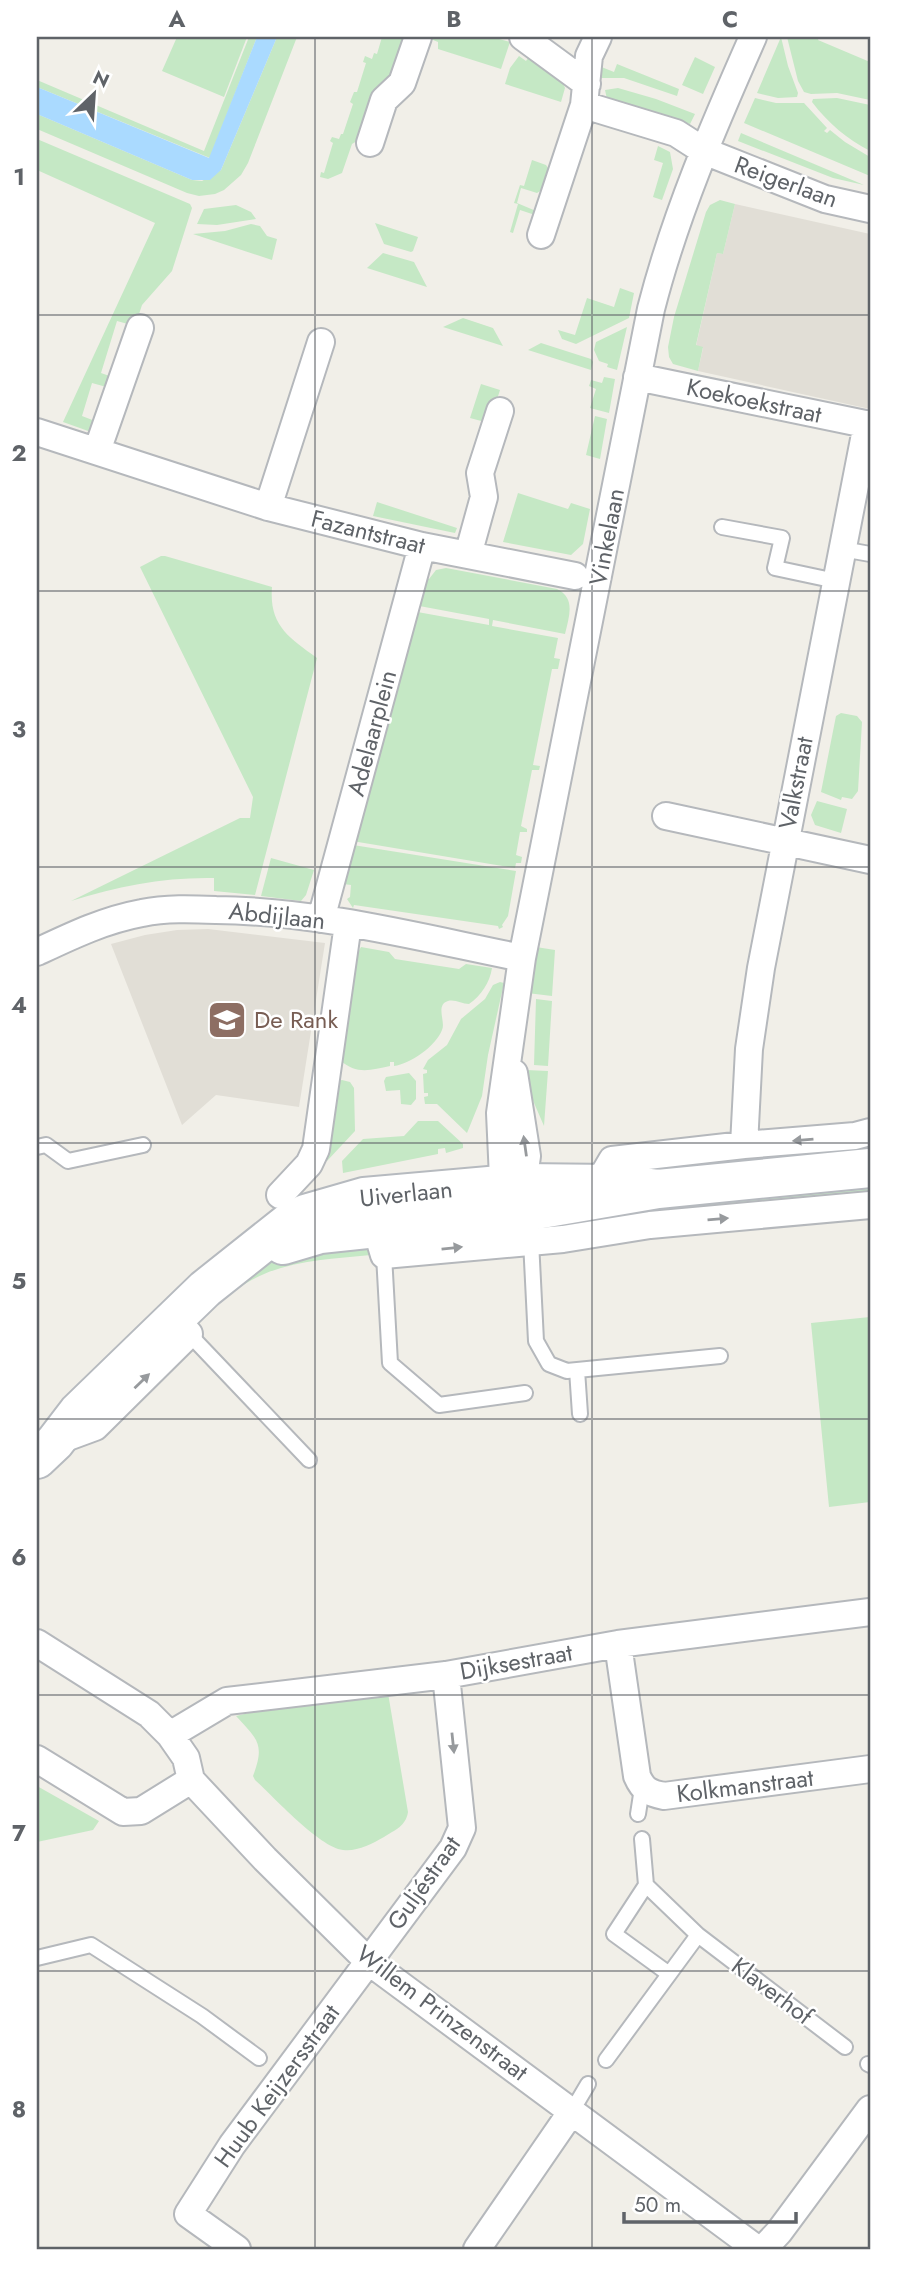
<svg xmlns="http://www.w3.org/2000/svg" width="907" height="2286" viewBox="0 0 907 2286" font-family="Jost,sans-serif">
  <rect width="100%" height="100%" fill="#f1efe8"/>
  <path fill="#e1ded6" d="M735,204L870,234V409L698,371L703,348L696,346L717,253L723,254Z
    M208,929L325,943L299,1107L216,1095L182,1125L111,944L145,935L177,930Z"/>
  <path fill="#c5e8c5" d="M177,37H247L224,97L162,71Z
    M249,37H257L210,158L37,87V80L204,151Z
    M277,37H297L248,163L241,175L224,190L215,194L199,196L187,193L37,129V114L192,180L202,181L221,170Z
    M382,37H403L399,49L400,54L391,83L360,139L352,144L342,173L328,179L320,177L321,172L324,173L333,143L330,141L332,137L339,139L341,134H343L353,104L350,102L354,92H357L366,63L363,62L365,56L372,59L374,53L377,54Z
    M426,37H492L510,42L501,69L438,49V42Z
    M781,37L788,66L798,93L797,97L778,98L757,93Z
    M787,37H819L818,40L870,62V100L837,93L811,94L804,92L798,81Z
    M531,54L560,76L565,88L561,102L505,84L510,68L519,56L526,61Z
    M695,57L715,67L703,94L682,85Z
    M617,64L679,89L677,96L624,78H599V66L614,72Z
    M618,88L656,99L695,114L690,124L607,99L605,90Z
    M755,98L776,103H804L827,128L824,131L827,133L830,130L845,142L870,157V176L744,123Z
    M837,98L870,105V151C847,139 828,123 812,102L813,99Z
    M741,133L864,185L833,178L738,141Z
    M37,139L190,204L192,208L172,271L142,305L135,326L117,321L101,373L118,379L110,388L92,383L82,416L95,421L91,432L63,422L155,223L37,170Z
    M658,146L670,152L673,169L662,200L653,197L663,163L654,160Z
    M532,160L546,165L550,171L545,188L537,193L521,188L517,203L536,211L535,215L520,210L513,233L510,232L518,204L514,203L520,185L524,186Z
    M720,200L735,204L723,254L717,253L696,345L703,347L698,371L673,364L669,357L668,347L674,317L706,212L710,205Z
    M236,205L251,212L256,219L217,225L197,224L204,209Z
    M375,223L418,237L413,251L411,252L384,244Z
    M251,224L260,226L267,236L277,239L272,260L193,234L225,231Z
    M383,253L414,262L427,287L367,268Z
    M620,288L634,293L629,318L576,344L562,339L558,330L575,335L587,298L614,307Z
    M463,318L493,328L503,346L443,327Z
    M627,327L617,370L607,367L608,364L599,361L594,350L596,342Z
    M541,343L591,359L593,362L591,370L528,350Z
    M604,377L615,379L609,413L590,408L596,389L589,386L591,380L602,383Z
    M481,384L500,390L493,412L485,422L470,418Z
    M595,416L607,419L600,459L586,455Z
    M518,493L568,509L571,503L590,509L583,544L571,555L503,542Z
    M377,502L457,528L455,533L373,516Z
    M161,556H165L272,587C269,625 288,637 317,658L255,895L214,891V878C165,877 118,886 71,901L240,818H250L253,797L140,567Z
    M446,568L557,589C576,598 569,617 565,634L493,620L492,626L558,638L554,658L560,659L558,669H552L533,765L540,766L539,770H532L521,826L527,829V832H520L516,855L522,857L521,863H516L515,868L352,841L412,611L489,625V619L414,605L421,578L429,579L436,570Z
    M841,713L857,716L862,722L858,791L852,799L842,797L841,800L821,792L836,716Z
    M817,801L847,809L841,833L815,825L811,815Z
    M353,845L516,871L508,916L502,925L503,927L499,929L498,926L354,905L353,908L347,899L350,897L351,885L343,884Z
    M271,858L314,870L306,895L301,901L261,896Z
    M361,947L389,952L395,959L459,969L466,964L492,968C490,982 481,996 469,1004C462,1004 455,999 448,1001C435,1005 446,1022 442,1030C436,1046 410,1064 394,1066V1062H390V1066C371,1070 356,1075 340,1060L356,956Z
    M536,947L555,950L552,996L527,993Z
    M500,982L504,983L488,1055L482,1096L467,1133L437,1104H425L424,1097L428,1096V1093H424L423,1074L427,1073V1070L423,1069L428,1060L447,1045L461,1019L485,999L493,985Z
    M536,999L552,1001L548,1066L534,1065Z
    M526,1070L548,1071L544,1126L531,1096Z
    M409,1073L416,1081V1099L411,1105L401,1104L400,1090L386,1091L384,1081L386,1077Z
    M342,1080L350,1082L354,1088L355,1131L327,1161L319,1160L337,1081Z
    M418,1121H438L463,1144V1148L446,1153L445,1148L438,1149V1154L343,1173L342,1161L363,1139L404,1136Z
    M870,1180V1191L672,1209V1211L650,1207Z
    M368,1245L371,1255C323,1260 278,1260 237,1289L229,1286L252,1271L275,1259Z
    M870,1317V1502L829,1507L811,1323Z
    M388,1693L408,1812C406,1826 395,1830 384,1837C372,1844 356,1852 343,1850C319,1847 274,1797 255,1780L253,1776C265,1744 258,1740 236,1716L257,1711Z
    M37,1786L99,1821L93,1830L37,1842Z"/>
  <path fill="#aadaff" d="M257,37H277L221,170L210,180H192L37,114V87L209,158Z"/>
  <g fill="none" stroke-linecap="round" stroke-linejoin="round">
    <g stroke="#b5b8bc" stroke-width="18">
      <path id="service" d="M722,527L782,538L775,568L836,581
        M842,549L870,554
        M37,1147L46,1145L68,1161L143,1145
        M531,1241L536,1341L549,1364L567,1371L720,1356
        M384,1255L390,1363L439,1405L525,1393
        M189,1334L309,1460
        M577,1370L580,1414
        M638,1814L642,1788
        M642,1839L646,1885L614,1934L669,1974
        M646,1885L698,1935
        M37,1958L91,1945L202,2016L259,2058
        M606,2060L698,1935L845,2047
        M868,2064L870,2065
        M572,2111L588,2084"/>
    </g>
    <g stroke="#b5b8bc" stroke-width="30">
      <path id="minor" d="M523,37L587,84
        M584,105L676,133L704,151L825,199L870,209
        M370,143L384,100L402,83L418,37
        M541,235L584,105L589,56L598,37
        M637,377L870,425
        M37,432L268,507L422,546L575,576
        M97,451L140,328
        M268,507L321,342
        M468,555L484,497L480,473L500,411
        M666,816L870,860
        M321,919L422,546
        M37,952C71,936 104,920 142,913C166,908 192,909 216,910C319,911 422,938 522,958
        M514,1073L527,1156L521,1197
        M744,1145L749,1049L761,968L867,424
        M598,1184L612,1160L744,1145L855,1136L870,1132
        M280,1195L309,1164L316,1149L348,924
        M511,1199L503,1178L500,1113L522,958L651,309C675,215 714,125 753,37
        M376,1228L384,1255L563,1239L650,1225L870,1205
        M57,1441L95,1427L189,1334L174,1318
        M37,1643L149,1714L170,1735L186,1758L191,1780L265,1859L368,1961L757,2249
        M618,1644L637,1776C643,1790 649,1793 664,1796L870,1769
        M170,1735L227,1701L446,1675L618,1644L870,1612
        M37,1759L123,1812L141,1811L191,1780
        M237,2249L188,2214L232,2145L453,1848L462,1828L446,1675
        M477,2249L572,2111
        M763,2249L779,2232L870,2109"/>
    </g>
    <g stroke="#b6babf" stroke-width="42">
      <path id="secondary" d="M283,1245L320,1234L518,1213L658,1189L870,1168
        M37,1459L55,1442L78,1412L205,1289L288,1223L305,1214L364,1197L523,1183L614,1184L658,1189"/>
    </g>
    <use href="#service" stroke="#fff" stroke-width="14"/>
    <use href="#minor" stroke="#fff" stroke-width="26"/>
    <use href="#secondary" stroke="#fff" stroke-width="38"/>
  </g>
  <defs><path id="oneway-solid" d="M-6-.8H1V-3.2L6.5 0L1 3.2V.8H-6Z" transform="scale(1.75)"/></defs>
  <g fill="#979a9d">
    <use href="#oneway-solid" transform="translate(803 1140) rotate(175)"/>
    <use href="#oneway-solid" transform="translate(525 1146) rotate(-98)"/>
    <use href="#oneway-solid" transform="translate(718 1219) rotate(-5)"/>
    <use href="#oneway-solid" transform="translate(452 1248) rotate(-6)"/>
    <use href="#oneway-solid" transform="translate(142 1381) rotate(-44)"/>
    <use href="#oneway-solid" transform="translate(453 1743) rotate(84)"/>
  </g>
  <path fill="none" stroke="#5f6368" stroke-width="2" stroke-opacity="0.55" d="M315,37V2249M592,37V2249M37,315H870M37,591H870M37,867H870M37,1143H870M37,1419H870M37,1695H870M37,1971H870"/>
  <defs>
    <g id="school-square" transform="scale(2.0125)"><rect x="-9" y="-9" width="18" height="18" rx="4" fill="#8d6e63" stroke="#fff"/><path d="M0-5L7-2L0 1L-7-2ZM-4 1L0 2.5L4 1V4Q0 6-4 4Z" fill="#fff"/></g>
  </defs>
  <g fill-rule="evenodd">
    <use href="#school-square" x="227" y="1020"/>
  </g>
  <g text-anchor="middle" stroke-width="5" stroke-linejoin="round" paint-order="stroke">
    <g font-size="24" fill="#5f6368" stroke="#fff">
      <text transform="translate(786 182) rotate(20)" y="8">Reigerlaan</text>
      <text transform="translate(754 401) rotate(12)" y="8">Koekoekstraat</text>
      <text transform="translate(368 532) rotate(14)" y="8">Fazantstraat</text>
      <text transform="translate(607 537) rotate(-79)" y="8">Vinkelaan</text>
      <text transform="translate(372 733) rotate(-75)" y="8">Adelaarplein</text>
      <text transform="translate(796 783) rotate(-79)" y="8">Valkstraat</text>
      <text transform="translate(277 916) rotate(6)" y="8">Abdijlaan</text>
      <text transform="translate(406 1194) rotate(-6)" y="8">Uiverlaan</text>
      <text transform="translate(516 1662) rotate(-10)" y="8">Dijksestraat</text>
      <text transform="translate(745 1786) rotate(-7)" y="8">Kolkmanstraat</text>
      <text transform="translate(424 1883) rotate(-55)" y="8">Guljéstraat</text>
      <text transform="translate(772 1991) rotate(37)" y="8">Klaverhof</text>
      <text transform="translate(442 2013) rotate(37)" y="8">Willem Prinzenstraat</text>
      <text transform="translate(277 2086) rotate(-54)" y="8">Huub Keijzersstraat</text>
    </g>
    <g font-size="24" fill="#785e54" stroke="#fff" text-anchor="start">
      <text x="254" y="1028">De Rank</text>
    </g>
  </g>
  <rect width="907" height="2286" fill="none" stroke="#ffffff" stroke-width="77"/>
  <g transform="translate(94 94) rotate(25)" stroke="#ffffff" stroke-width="5" paint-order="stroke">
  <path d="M0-5L12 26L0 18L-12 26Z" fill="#5f6368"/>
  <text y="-10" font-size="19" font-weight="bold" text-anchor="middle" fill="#5f6368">N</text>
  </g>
  <path d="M624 2212v10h172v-10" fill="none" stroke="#5f6368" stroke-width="3.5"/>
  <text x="634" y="2212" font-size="21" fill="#5f6368" stroke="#ffffff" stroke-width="5" paint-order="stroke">50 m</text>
  <rect x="38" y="38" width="831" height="2210" fill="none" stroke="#5f6368" stroke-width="2.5"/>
  <g font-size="23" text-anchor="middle" font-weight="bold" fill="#5f6368">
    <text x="177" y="27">A</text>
    <text x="454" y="27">B</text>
    <text x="730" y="27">C</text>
    <text x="19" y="185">1</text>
    <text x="19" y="461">2</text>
    <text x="19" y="737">3</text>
    <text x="19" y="1013">4</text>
    <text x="19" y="1289">5</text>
    <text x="19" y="1565">6</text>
    <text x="19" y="1841">7</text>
    <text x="19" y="2117">8</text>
  </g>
</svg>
